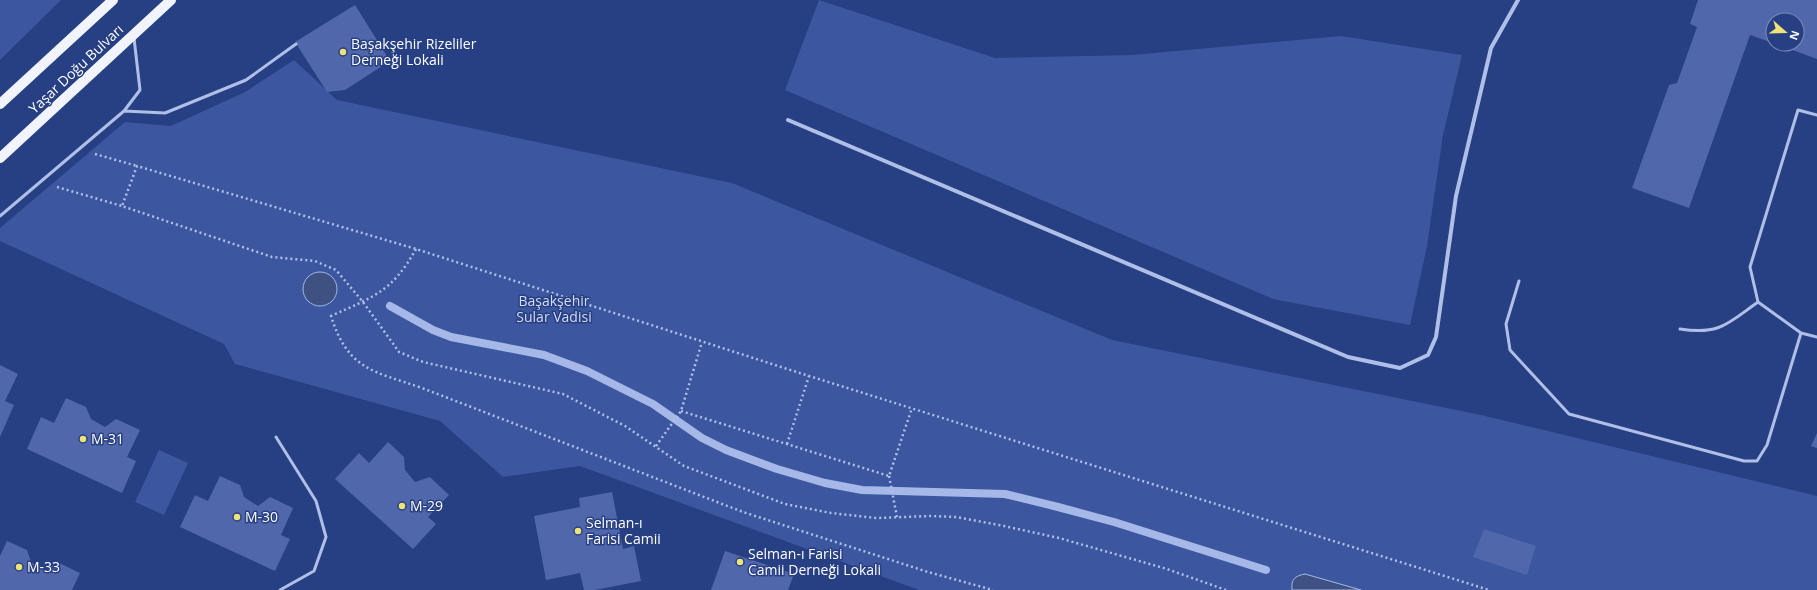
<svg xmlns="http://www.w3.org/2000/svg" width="1817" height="590" viewBox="0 0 1817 590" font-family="'Open Sans',sans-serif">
  <rect width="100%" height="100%" fill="#273f83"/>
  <path fill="#3c579f" d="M0,0H61L0,60Z
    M819,0L995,58L1132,55L1341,36L1462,55L1443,135L1427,246L1410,325L1273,299L785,90Z
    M294,60L337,100L732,183L1112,340L1481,415L1817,496V590H919L580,466L503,477L440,421L235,364L224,344L0,241V228L125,122L171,126L245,92Z
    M159,450L188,463L164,515L135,502Z"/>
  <path fill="#3f5082" stroke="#a5b8e7" d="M303 289a17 17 0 1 1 34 0a17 17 0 1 1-34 0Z
    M1305,574L1361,590H1292C1291,579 1295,576 1305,574Z"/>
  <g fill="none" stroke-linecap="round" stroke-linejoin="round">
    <path stroke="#a5b8e7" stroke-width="8" d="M390,306L433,330L451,337L544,355L587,371L653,404L702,438L726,450L777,469L825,483L862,490L1005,494L1058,507L1114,522L1266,570"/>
  </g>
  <path fill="#5068ab" d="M1698,0H1817V59L1776,44H1797V20H1773V43L1750,35L1689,208L1632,188L1669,85L1677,83L1697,27L1690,24Z
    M355,5L390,61L345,90L327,92L295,42Z
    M0,365L18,374L5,401L14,405L0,437Z
    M66,398L86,407L91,419L105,427L116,419L140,430L127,457L136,461L122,493L27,449L41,417L54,423Z
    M1817,433V448L1811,446Z
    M388,442L404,457L405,470L415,482L430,477L449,495L428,517L436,524L413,549L335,479L359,453L369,463Z
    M220,476L240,485L244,497L258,506L270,497L293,508L281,535L290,539L275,571L180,527L195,495L208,501Z
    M612,492L623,549L634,546L641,581L595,590H584L580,573L546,580L534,516L580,507L579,498Z
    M1484,529L1536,546L1527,575L1473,557Z
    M7,541L27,550L31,562L45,571L57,562L80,573L72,590H0V556Z
    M725,551L794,574L788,590H711Z"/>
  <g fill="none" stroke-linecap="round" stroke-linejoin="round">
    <path stroke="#b0bfe7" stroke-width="2.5" stroke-dasharray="2 3" stroke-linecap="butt" d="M95,154L137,166
      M57,187L122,206
      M416,249C392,292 373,297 331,316C348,370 373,371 422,388L743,512L928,572L993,590
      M681,411L889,476L912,408
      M787,444L809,376
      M656,446L681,411L702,342
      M889,476L897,517
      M1226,590L1167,569L1059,538L1004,526L956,517L931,516L876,518L831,513L785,504L684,466L625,426L563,394L423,362L399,352L363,302L336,270L315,261L272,257L122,206L137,166L416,249L809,376L1489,590"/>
    <path stroke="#b0bfe7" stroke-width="3" d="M124,111L140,90L134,38
      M1817,115L1798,110L1750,267L1758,302L1801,333L1817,337
      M0,216L124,111L165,113L246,80L296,44
      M1519,281L1506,324L1510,350L1569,414L1744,461H1757L1767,445L1801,333
      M1680,329C1720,335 1727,324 1758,302
      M276,437L316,501L326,537L314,571L280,590"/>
    <path stroke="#b0bfe7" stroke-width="4" d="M788,120L1348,357L1400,368L1428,355L1436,337L1456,196L1491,48L1518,0"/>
    <path stroke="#f2f4fd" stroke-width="10" d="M0,104L113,0
      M0,158L171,0"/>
  </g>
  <g fill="#efe276" stroke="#273f83" stroke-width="1.5">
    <circle cx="343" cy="52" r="4"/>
    <circle cx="83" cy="439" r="4"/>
    <circle cx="402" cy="506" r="4"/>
    <circle cx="237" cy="517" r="4"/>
    <circle cx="578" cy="531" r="4"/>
    <circle cx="740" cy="562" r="4"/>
    <circle cx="19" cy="567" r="4"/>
  </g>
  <g text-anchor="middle" stroke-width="3" stroke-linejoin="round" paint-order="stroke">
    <g font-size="14" fill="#fff" stroke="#273f83" text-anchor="start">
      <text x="351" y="49">Başakşehir Rizeliler<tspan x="351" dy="16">Derneği Lokali</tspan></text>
      <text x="91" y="444">M-31</text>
      <text x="410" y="511">M-29</text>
      <text x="245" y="522">M-30</text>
      <text x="586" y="528">Selman-ı<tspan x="586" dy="16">Farisi Camii</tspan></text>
      <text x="748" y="559">Selman-ı Farisi<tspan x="748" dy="16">Camii Derneği Lokali</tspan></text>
      <text x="27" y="572">M-33</text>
    </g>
    <g font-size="14" fill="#fff" stroke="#273f83">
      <text transform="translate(76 69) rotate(-43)" y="5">Yaşar Doğu Bulvarı</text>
    </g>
    <g font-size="14" fill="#d4ddf5" stroke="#273f83">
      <text x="554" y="306">Başakşehir<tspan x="554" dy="16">Sular Vadisi</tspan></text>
    </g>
  </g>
  <g transform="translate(1785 32) rotate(110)"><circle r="19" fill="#273f83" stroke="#7d8cb5"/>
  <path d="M0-3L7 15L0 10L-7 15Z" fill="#efe276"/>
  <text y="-6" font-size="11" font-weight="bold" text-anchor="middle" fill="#ffffff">N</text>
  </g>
</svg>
